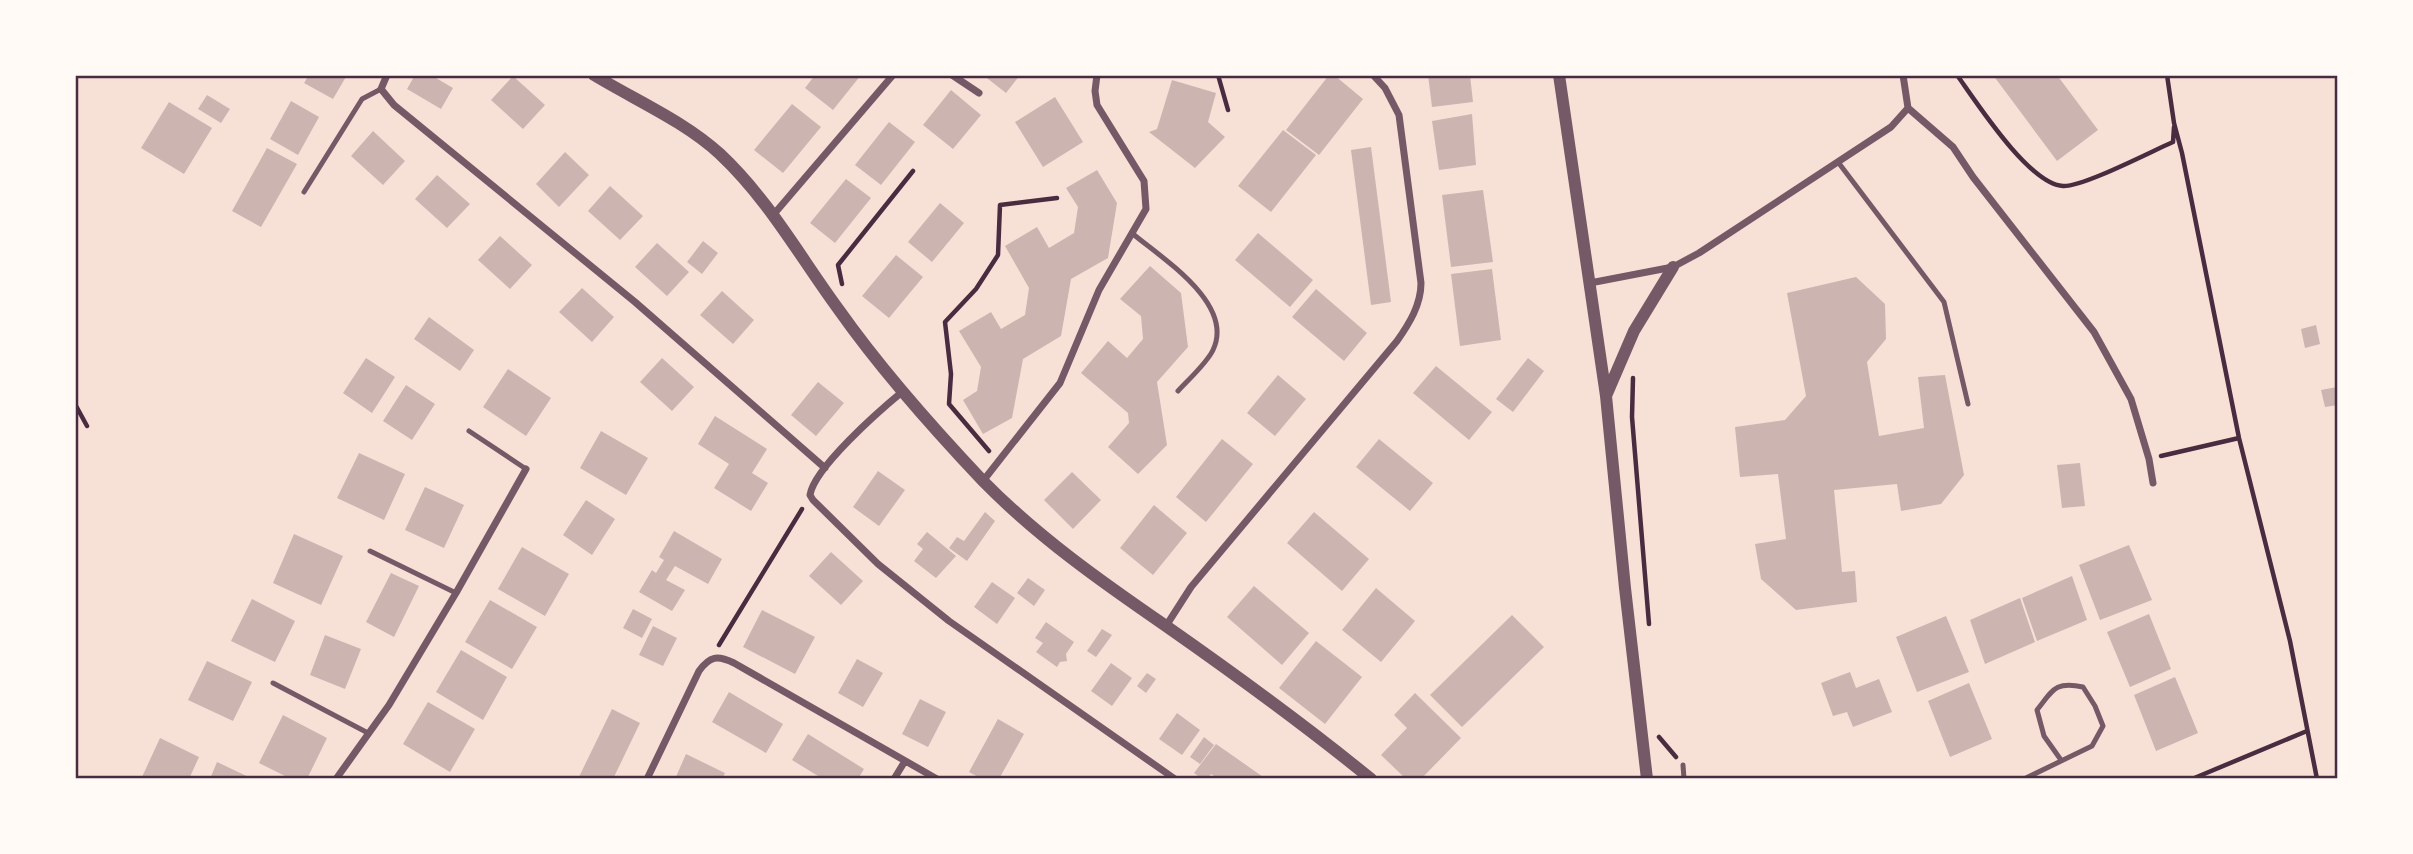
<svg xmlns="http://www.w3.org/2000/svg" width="2413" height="854" viewBox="0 0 2413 854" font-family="'Source Serif 4',serif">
  <rect width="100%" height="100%" fill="#f7e1d7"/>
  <path fill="#ccb4b1" d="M309,75H347L333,99L304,83Z
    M415,75H431L453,88L441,109L407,89Z
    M815,75H861L833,110L805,88Z
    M983,75H1020L1006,93Z
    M1329,75H1334L1363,99L1319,155L1286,130Z
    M1428,75H1470L1473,102L1432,107Z
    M1993,75H2057L2098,130L2057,161Z
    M513,76L545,105L523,129L491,100Z
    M1172,80L1216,93L1208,122L1225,137L1195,168L1149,132L1157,129Z
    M951,90L981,115L953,149L923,125Z
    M207,95L230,109L221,123L198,109Z
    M1055,97L1083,142L1043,167L1015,122Z
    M291,101L319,117L298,155L270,139Z
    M169,102L212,128L184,174L141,148Z
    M792,104L821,127L783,173L754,150Z
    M1472,114L1476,165L1439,170L1432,121Z
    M889,122L915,142L881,185L855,165Z
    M1283,130L1316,155L1271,212L1238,186Z
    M373,131L405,161L383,185L351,156Z
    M1371,147L1391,302L1371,305L1351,150Z
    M267,148L297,164L261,227L232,211Z
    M565,152L589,175L559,207L536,184Z
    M1097,170L1117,203L1108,258L1071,279L1061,336L1023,359L1012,418L983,434L963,400L977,391L981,367L959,331L991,312L1001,329L1025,315L1029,288L1005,246L1037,227L1049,248L1074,233L1078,207L1066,188Z
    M437,175L470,204L447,228L415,199Z
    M846,179L871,198L835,243L810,223Z
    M610,186L643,216L620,240L588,211Z
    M1483,190L1493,262L1451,267L1442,195Z
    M940,203L964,223L932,262L908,242Z
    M1258,233L1313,280L1290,307L1235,260Z
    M500,236L532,265L510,289L478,260Z
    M703,241L718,253L702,274L687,262Z
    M657,243L689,272L667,296L635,267Z
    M896,255L923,277L889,318L862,296Z
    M1150,266L1181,293L1188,347L1157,382L1167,445L1138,474L1108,447L1129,423L1128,413L1081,373L1108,341L1127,358L1143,339L1141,316L1120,299Z
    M1492,269L1501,340L1460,346L1451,274Z
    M1856,277L1885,304L1886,339L1867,362L1879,436L1924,428L1918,377L1945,375L1964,475L1941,504L1901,511L1897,484L1834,490L1842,572L1855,571L1857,602L1796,610L1761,579L1755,544L1786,539L1778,474L1740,477L1735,427L1785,420L1806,396L1787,293Z
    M582,288L614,317L592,342L559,312Z
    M1316,289L1367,333L1344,361L1292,317Z
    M722,291L754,320L733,344L700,315Z
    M429,317L474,350L460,371L414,339Z
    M2316,325L2320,344L2305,348L2301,329Z
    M366,358L395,377L372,413L343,393Z
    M662,358L694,387L672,411L640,382Z
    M1528,358L1544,371L1513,412L1496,399Z
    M1436,366L1492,412L1469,440L1413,393Z
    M508,369L551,398L526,436L483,407Z
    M1278,375L1306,399L1275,436L1247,413Z
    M818,382L844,403L816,436L791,415Z
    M406,385L435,404L412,440L383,421Z
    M2337,387L2338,405L2325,407L2321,390Z
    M715,416L767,449L752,473L768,483L751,511L714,488L729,464L698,444Z
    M601,431L648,458L626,495L580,468Z
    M1222,439L1253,464L1206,522L1176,497Z
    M1379,439L1433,483L1410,511L1356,467Z
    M359,453L405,474L384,520L337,498Z
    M2080,463L2085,506L2062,508L2057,465Z
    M878,471L905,490L879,526L853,507Z
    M1072,472L1101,500L1073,529L1044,500Z
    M425,487L464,505L444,548L405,530Z
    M586,500L615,519L592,555L563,535Z
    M1154,505L1187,533L1153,575L1120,548Z
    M985,512L995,521L967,561L949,548L957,537L964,541Z
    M1314,512L1369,559L1342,591L1287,543Z
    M674,531L722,559L708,584L675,566L666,580L685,590L672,611L639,592L652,570L656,573L664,560L659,557Z
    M927,532L956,556L936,578L914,561L923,549L917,544Z
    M294,534L343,556L321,605L273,583Z
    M2129,545L2152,600L2100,620L2079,565Z
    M522,547L569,574L545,616L498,589Z
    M831,552L863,581L841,605L809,576Z
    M391,573L419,586L394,637L366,622Z
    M2072,576L2087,620L2037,641L2022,598Z
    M1028,578L1045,590L1034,606L1017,593Z
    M992,582L1015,598L997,624L974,607Z
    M1254,586L1309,633L1282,665L1227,617Z
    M1376,588L1415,621L1381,662L1342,630Z
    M2020,598L2035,642L1985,664L1970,620Z
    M252,599L295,621L275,662L231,641Z
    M490,600L537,627L512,669L465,642Z
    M633,609L652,619L642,638L623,628Z
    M762,610L815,637L795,674L743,647Z
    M2149,614L2171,669L2130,687L2107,632Z
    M1512,615L1544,647L1462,727L1430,695Z
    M1946,616L1969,672L1917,692L1896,637Z
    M1046,622L1074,642L1066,654L1067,661L1060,662L1057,667L1036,652L1043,643L1035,638Z
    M653,626L677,638L663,666L639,655Z
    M1102,629L1112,635L1096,657L1087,651Z
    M325,635L361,649L345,689L310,675Z
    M1316,641L1362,677L1325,724L1279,688Z
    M461,650L507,677L483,720L436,692Z
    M857,659L883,673L863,707L838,693Z
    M207,661L252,682L233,721L188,700Z
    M1111,663L1132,678L1112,706L1091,691Z
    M1850,672L1856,688L1879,679L1892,712L1853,727L1847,712L1833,716L1821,683Z
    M1147,673L1156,679L1146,693L1137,686Z
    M2175,677L2198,733L2156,751L2134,695Z
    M1969,683L1992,739L1950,757L1928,701Z
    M729,692L783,724L766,753L712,722Z
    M1415,693L1461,738L1421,779H1406L1381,755L1407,728L1394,715Z
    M920,699L946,712L928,747L902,734Z
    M428,702L475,729L450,772L403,744Z
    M612,709L640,723L613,779H578Z
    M1177,713L1200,730L1182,755L1159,739Z
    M283,715L327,738L307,779H291L259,763Z
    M998,719L1024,734L999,779H982L969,772Z
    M808,734L864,769L858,779H823L792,760Z
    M1204,737L1214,745L1200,764L1190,757Z
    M160,738L199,757L189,779H146L142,777Z
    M1216,744L1229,753L1266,779H1219L1211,774L1207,779H1202L1194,773Z
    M686,754L725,773L722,779H675Z
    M217,762L253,779H210Z"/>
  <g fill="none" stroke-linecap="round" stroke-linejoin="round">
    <path stroke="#4a2c40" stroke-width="4.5" d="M1218,75L1228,110
      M1957,75C1977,103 2029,184 2063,186C2083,187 2152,151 2173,142L2174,127
      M2167,75L2174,123L2182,153L2239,438L2290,641L2317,779
      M842,284L838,265L913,171
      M1633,378L1632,417L1649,624
      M75,404L87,426
      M989,451L949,404L951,374L945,322L976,289L998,255L1000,205L1057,198
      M2161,456L2239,438
      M719,645L802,509
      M1659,737L1676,757
      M2192,779L2307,731"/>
    <path stroke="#755966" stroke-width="5" d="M1838,162L1944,302L1968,404
      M304,192L362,99L381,89
      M1133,234C1163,259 1235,304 1213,350C1207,363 1188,380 1178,391
      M469,431L526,469
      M370,551L456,593
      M273,683L368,733
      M1683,765L1684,779
      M2024,779L2092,746L2103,726L2095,706L2083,687C2055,681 2053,690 2037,710L2044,736L2061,760"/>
    <path stroke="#755966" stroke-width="7" d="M387,75L381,89L394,105L635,302L825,468
      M952,75L979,93
      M1903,75L1908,108
      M774,214L893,75
      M1590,283L1673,267L1699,253L1891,127L1908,108L1953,147L1973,177L2094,332L2131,399L2149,459L2153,483
      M902,392C879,411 814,468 810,495L813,500L878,564L949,621L1175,779
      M983,481L1060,383L1099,290L1146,209L1144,181L1097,105L1095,91L1097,75
      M1166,626L1191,587L1397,341C1409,324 1421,305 1421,283L1399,115L1385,88L1373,75
      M336,779L389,705L456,593L526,469
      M647,779L699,671C710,656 717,655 734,663L937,779
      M894,779L905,761"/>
    <path stroke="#755966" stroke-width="12" d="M594,75C635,100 684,121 720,154C769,200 800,257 839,310C882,371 932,427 983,481C1038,537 1102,582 1166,626C1236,675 1305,725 1371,779
      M1559,75L1606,396L1625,588L1647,779
      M1606,396L1634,331L1673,267"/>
  </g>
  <rect width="2413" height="854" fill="none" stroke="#fffaf5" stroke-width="154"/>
  <rect x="77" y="77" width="2259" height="700" fill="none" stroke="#4a2c40" stroke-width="2.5"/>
</svg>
